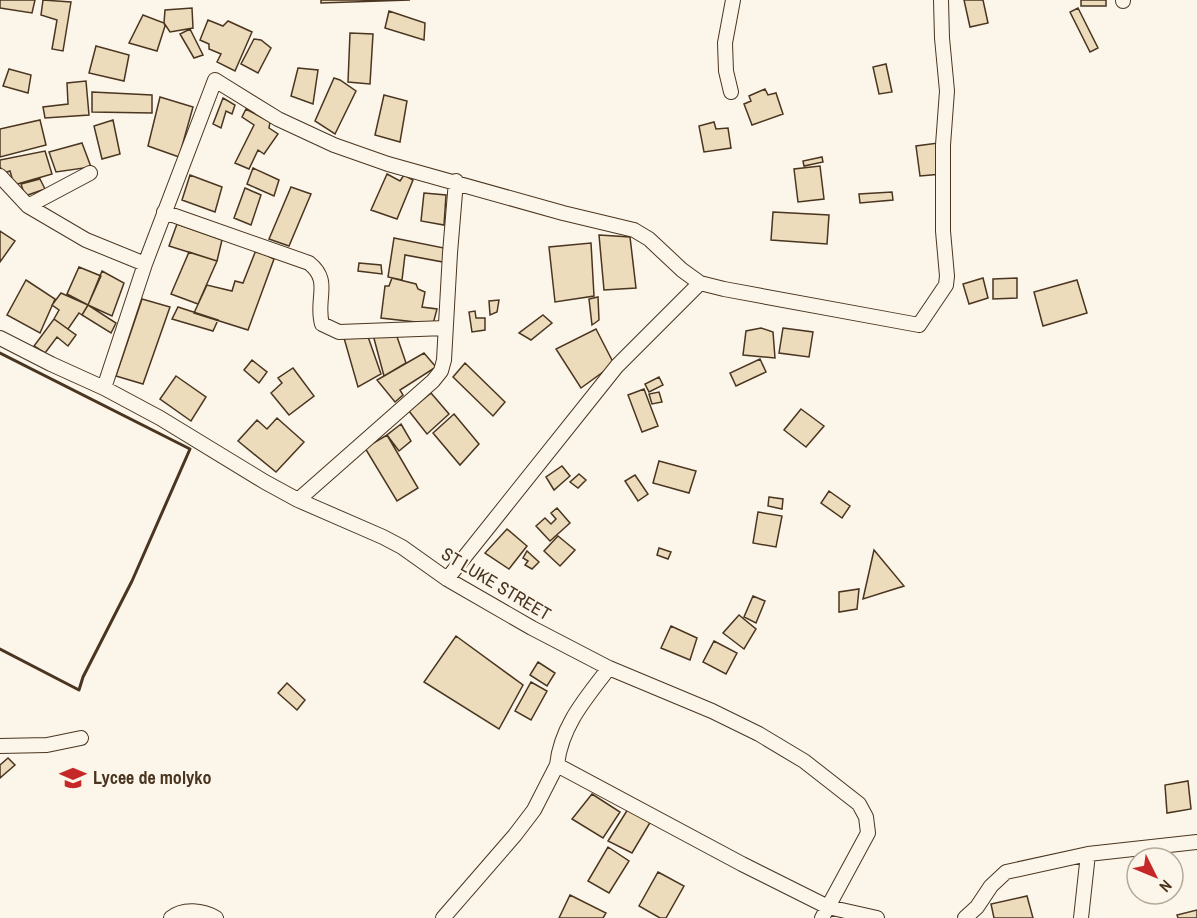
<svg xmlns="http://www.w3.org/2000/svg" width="1197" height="918" viewBox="0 0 1197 918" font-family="'Archivo Narrow',sans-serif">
  <rect width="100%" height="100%" fill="#fbf6e9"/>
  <path fill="#ecdcbc" stroke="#4a3520" stroke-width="1.5" d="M0,0H35L32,13L0,8Z
    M43,0L71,2L63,51L52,49L57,20L41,15Z
    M321,0H410L321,3Z
    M964,0H983L988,23L970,27Z
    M1081,0H1106V6H1081Z
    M192,8L193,28L170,32L164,23L165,10Z
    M1078,8L1098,48L1090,52L1070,12Z
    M389,11L425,23L424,40L385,28Z
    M143,15L164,23L165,26L157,51L129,43Z
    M208,20L223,26L228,21L252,32L235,71L217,62L221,54L209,49V44L200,40Z
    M190,29L203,55L194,58L180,34Z
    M350,33L373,34L370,84L348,82Z
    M254,39L261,40L271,48L258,73L241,64Z
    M96,46L129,55L124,81L89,73Z
    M886,64L892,92L879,94L873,67Z
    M298,68L318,70L313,104L291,96Z
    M9,69L31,75L28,93L3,86Z
    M334,78L340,80L356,91L335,134L315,121Z
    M86,81L89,115L45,118L43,107L68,104L67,83Z
    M765,89L768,95L776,93L783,114L752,125L744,104L751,101L749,96Z
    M92,92L152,95V113L92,112Z
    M384,95L407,101L400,142L375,135Z
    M160,97L193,107L179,157L148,146Z
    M223,98L235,105L232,114L226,111L221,128L213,124Z
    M246,109L270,122L269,128L278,134L264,154L258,150L249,169L235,163L254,125L242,117Z
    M40,120L46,145L0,157V129Z
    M113,120L120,154L102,159L94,126Z
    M714,122L716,129L728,128L731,148L704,152L699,126Z
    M82,143L91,167L56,172L49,152Z
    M938,143L942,174L920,176L916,146Z
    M45,151L52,174L14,185L10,171L4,173L0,167V160Z
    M822,157L823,162L804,166L803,161Z
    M820,166L824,199L798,202L794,169Z
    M253,168L279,180L274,196L247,184Z
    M387,174L400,181L404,175L413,180L397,219L371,210Z
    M190,175L222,187L215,212L182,200Z
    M40,179L45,189L25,196L21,184Z
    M291,187L311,194L289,246L269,239Z
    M245,188L261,195L251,225L234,218Z
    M892,192L893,200L860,203L859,194Z
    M424,193L446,195L444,225L421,221Z
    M773,212L829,215L827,244L771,240Z
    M177,224L222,240L217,261L169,246Z
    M0,231L15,241L0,262Z
    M599,235L630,237L636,288L604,290Z
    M394,238L444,248L443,262L405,255L402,280L388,277Z
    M591,243L594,296L555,302L549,247Z
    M256,250L274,259L248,330L194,313L207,285L232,291L235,281L243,283Z
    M189,252L217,261L198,304L171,294Z
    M359,263L381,265L382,274L358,271Z
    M79,267L101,276L88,305L67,294Z
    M102,271L124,283L112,316L88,305Z
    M392,278L416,284L418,289L425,292L422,307L437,309L433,324L381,318L385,286H389Z
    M983,278L988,298L969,304L963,284Z
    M1017,278V298L993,299V279Z
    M26,280L55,299L40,333L7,315Z
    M1077,280L1087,313L1043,326L1034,292Z
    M61,293L88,305L82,315L79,313L68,329L54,319L59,310L52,305Z
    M598,297L599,320L592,325L589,299Z
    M142,299L170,307L143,384L116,376Z
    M499,300L497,312L490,315L489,301Z
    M88,305L116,323L111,333L82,315Z
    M178,307L218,320L213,331L172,319Z
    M475,311L476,318H485V330L472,332L469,312Z
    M543,315L552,323L531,340L519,333Z
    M54,319L76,335L68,346L57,337L45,353L34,346Z
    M393,325L406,363L384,376L372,331Z
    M761,328L773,332L775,358L743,355L746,331Z
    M783,328L813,332L809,357L779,353Z
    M596,329L614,364L581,388L556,349Z
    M366,331L381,374L358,387L344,338Z
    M424,353L436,367L400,390L403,395L395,402L377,380Z
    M760,359L766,372L736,386L730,373Z
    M252,360L267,372L259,383L244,370Z
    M465,363L505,402L493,416L453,377Z
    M293,368L314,396L289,415L271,393L282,383L278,378Z
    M176,376L206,397L191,421L160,399Z
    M659,377L663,385L649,392L645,384Z
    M644,389L658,426L642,432L628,395Z
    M659,392L662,402L652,404L649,394Z
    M431,393L449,414L427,434L409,411Z
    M801,409L824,426L806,447L784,430Z
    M454,414L479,444L460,465L433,433Z
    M277,418L304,442L276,472L238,441L257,420L267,429Z
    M401,424L411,441L399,451L387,435Z
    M387,435L418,488L397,501L365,448Z
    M659,461L696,471L689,493L653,483Z
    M562,466L570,476L554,490L546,477Z
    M579,474L586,480L578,488L570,482Z
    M635,475L648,494L638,501L625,481Z
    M829,491L850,506L842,518L821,503Z
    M769,497L783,499L782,509L768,506Z
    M557,508L570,523L550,541L536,526L545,518L551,524L556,519L551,513Z
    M758,512L782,516L776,547L753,543Z
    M507,529L527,546L509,569L485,553Z
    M558,536L575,550L560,566L544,551Z
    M659,548L671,552L668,559L657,555Z
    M874,550L904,586L863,599Z
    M527,551L539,562L532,569L525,565L528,561L523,558Z
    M859,589L857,609L839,612V592Z
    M753,596L765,601L756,623L744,617Z
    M739,615L756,629L744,649L723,633Z
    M671,626L697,638L690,660L661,648Z
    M456,636L523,685L499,729L424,682Z
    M714,641L737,653L726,674L703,662Z
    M538,662L555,673L547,686L530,675Z
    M531,682L547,691L531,720L515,711Z
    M287,683L305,700L297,710L278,693Z
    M8,758L15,765L0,778V765Z
    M1188,781L1191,809L1167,813L1165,785Z
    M592,794L620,812L603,838L572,819Z
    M628,809L651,821L632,853L608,841Z
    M608,847L629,861L609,893L588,881Z
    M658,872L684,886L666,918H660L639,906Z
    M570,895L606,913L603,918H559Z
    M1027,896L1033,918H994L991,904Z
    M1197,910V918H1178L1177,915Z"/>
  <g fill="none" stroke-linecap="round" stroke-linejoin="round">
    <g stroke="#4a3520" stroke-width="16">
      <path id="minor" d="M1123,0V1
        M731,92L726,71L725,43L733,0
        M0,176L28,206L86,240L145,264L215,80L278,119L334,145L388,164L563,213L634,230L649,239L682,270L700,283L724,289L919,325L946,285L947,276L943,231V145L947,91L942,38L941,0
        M28,206L90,173
        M164,212L309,263C332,281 315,299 322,324L339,332L445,328
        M0,338L51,364L104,388L160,418L265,482L298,500L383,537L402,547L447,579L532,628L609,668L712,711L759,734L804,761L859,804L866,817L868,833L822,918
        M104,388L145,264
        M298,500L433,381L441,371L444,360L450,253L456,181
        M447,579L617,366L700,283
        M609,668C586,698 561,726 557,765L742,864L828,907L877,918
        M0,746L47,745L81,738
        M171,918C183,908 203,910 216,918
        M443,918L515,835L534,810L557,765
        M965,918L977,907L991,886L1006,872L1088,854L1197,842
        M1081,918L1088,854"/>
    </g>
    <use href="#minor" stroke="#fbf6e9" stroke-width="14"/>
    <path stroke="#4a3520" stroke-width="3" d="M0,353L190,449L132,581L83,677L79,690L0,649"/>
  </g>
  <defs>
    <g id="school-bare" transform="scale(2.07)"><path d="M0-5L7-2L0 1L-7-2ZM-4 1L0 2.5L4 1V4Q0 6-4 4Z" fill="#c62828" stroke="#fbf6e9" stroke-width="2.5" paint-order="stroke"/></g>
  </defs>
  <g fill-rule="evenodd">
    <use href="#school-bare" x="73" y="778"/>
  </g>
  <g text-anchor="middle" stroke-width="4.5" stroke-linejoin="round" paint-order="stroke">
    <g font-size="18" fill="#4a3520" stroke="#fbf6e9">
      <text transform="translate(496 584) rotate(31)" y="6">ST LUKE STREET</text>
    </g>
    <g font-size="18" font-weight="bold" fill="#4a3520" stroke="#fbf6e9" text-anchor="start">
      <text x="93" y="784">Lycee de molyko</text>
    </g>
  </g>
  <g transform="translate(1155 876) rotate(133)"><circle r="28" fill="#fbf6e9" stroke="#b4a999" stroke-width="1.5"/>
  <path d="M0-4.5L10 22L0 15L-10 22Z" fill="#c62828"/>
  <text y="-9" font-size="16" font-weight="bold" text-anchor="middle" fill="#4a3520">N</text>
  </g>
</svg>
